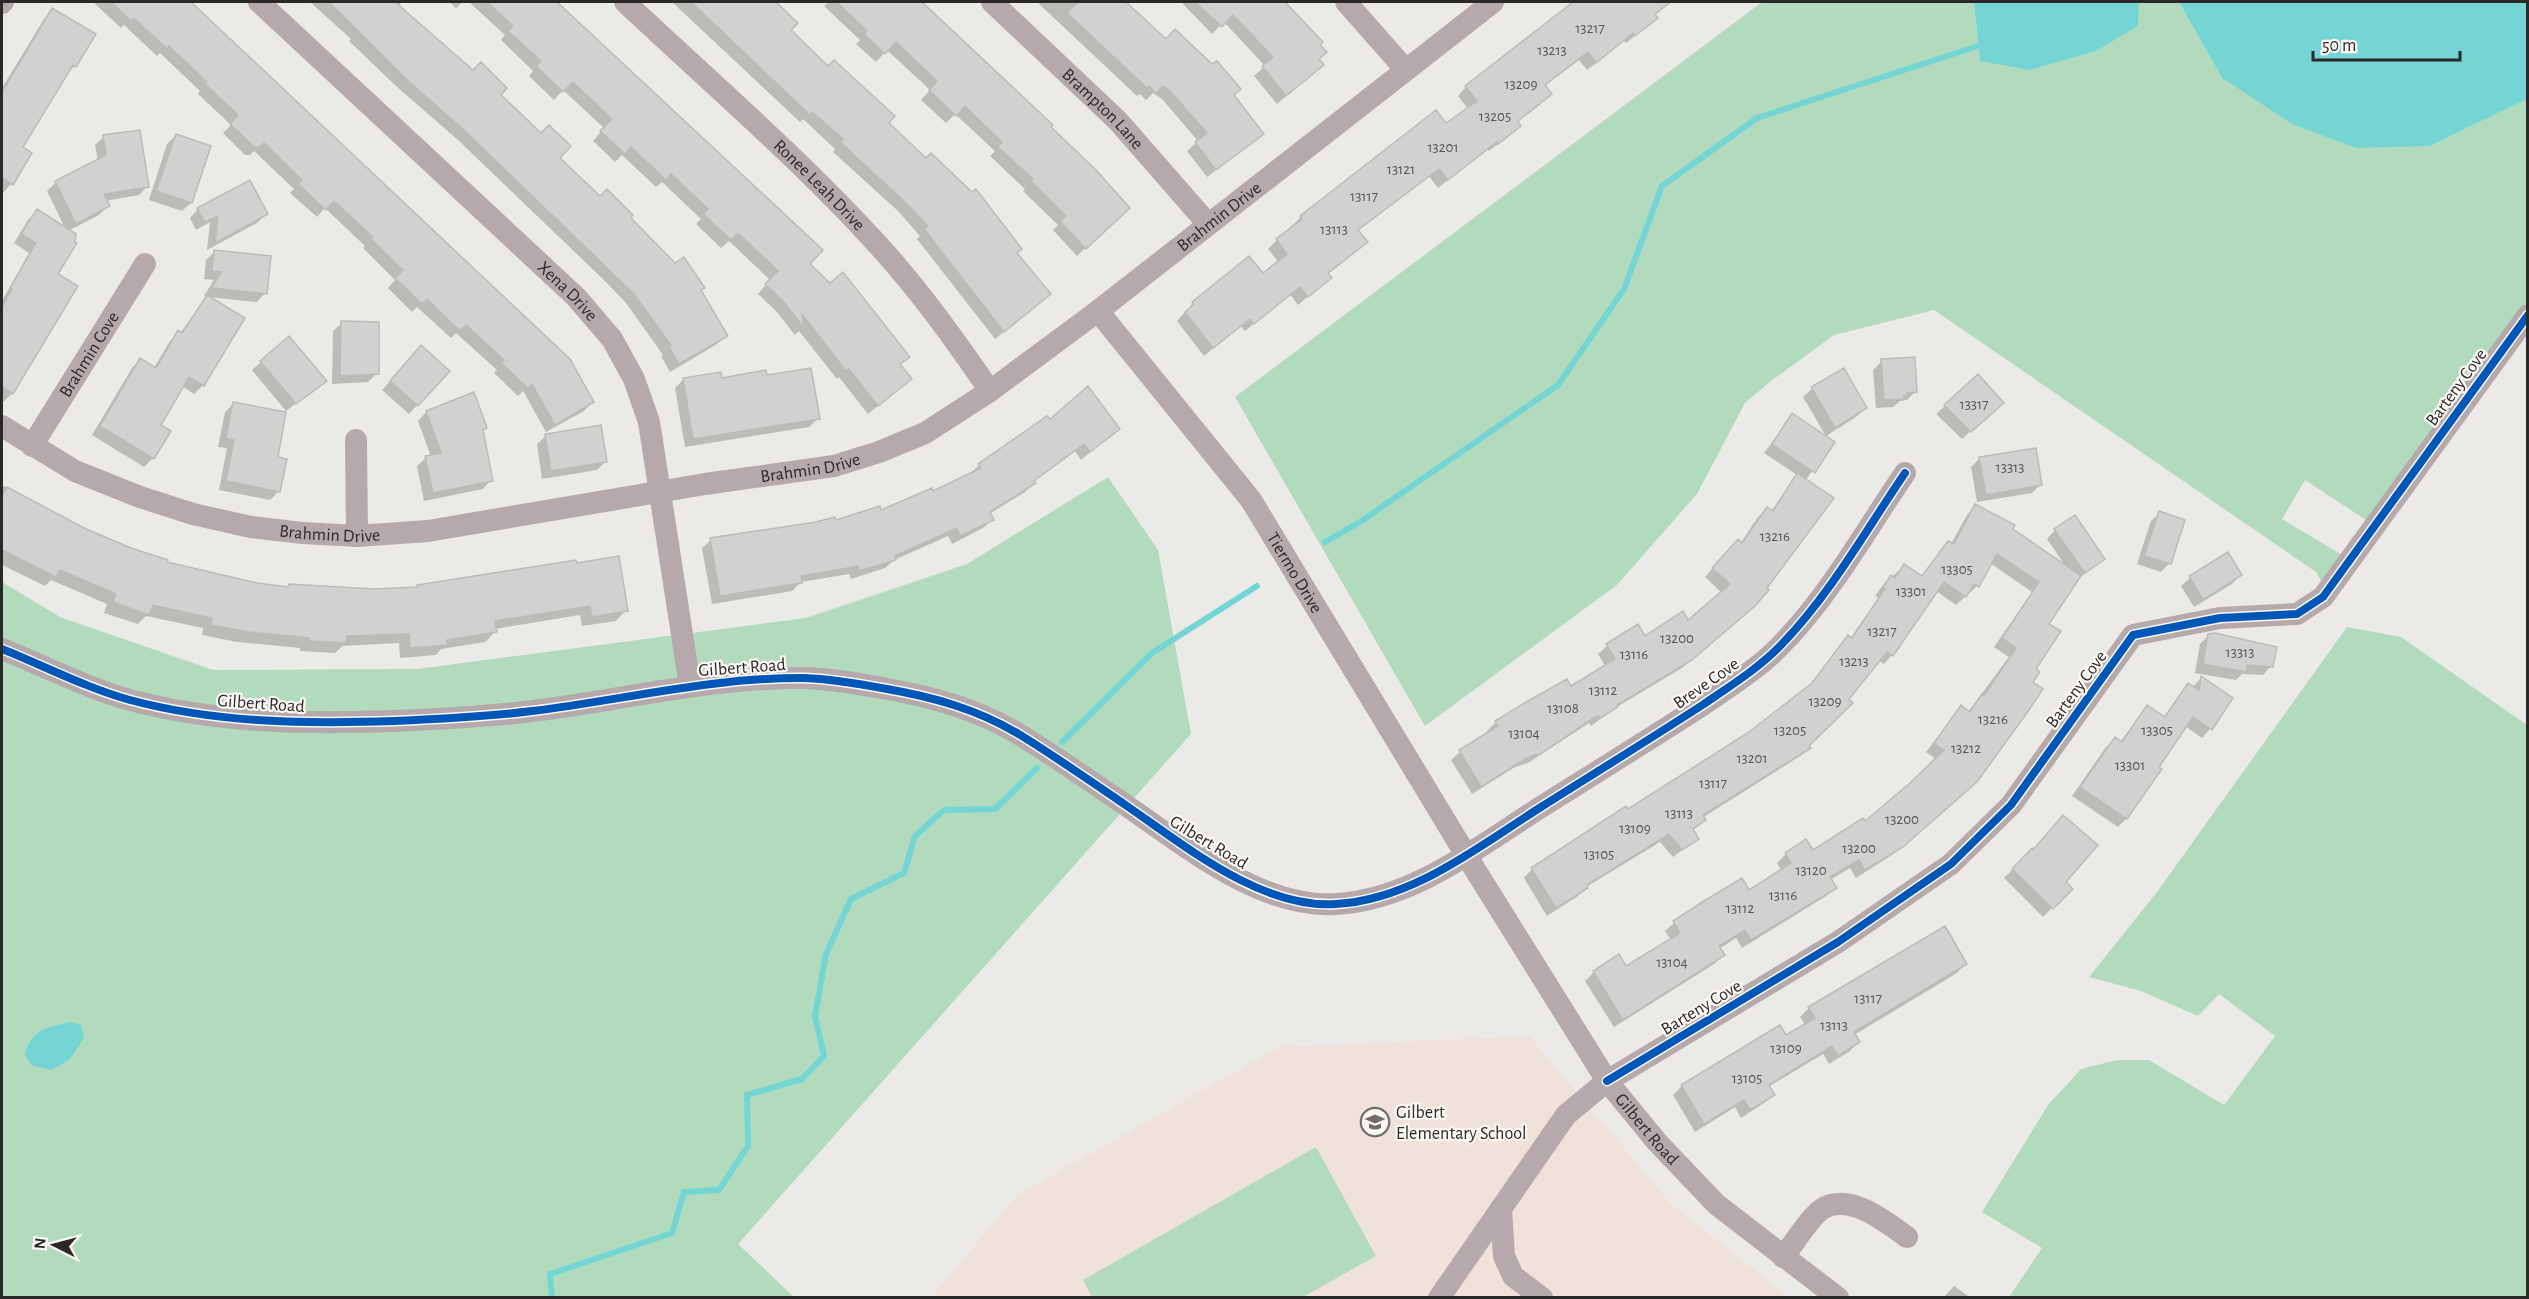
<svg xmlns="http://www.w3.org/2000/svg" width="2529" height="1299" viewBox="0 0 2529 1299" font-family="'Alegreya Sans',sans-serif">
  <rect width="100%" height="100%" fill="#eceae7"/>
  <path fill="#efe2da" d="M1529,1036L1671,1204L1789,1297L931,1298L1016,1196L1280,1047Z"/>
  <path fill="#b2dbbe" d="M1762,2H1974L1980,61L2098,50L2137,26L2139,2H2179L2222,78L2430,146L2527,99V301L2369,522L2305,480L2282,519L2344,556L2321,581L2316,572L1934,310L1834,335L1771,381L1745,403L1697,494L1617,585L1425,726L1235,397Z
    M1108,477L1158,550L1191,734L738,1244L794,1297L2,1298V582L60,617L213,670L417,669L806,618L967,564Z
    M2347,627L2401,637L2527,725V1297H2009L2042,1248L1982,1212L2048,1105L2081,1069L2117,1060H2149L2224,1105L2275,1036L2219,994L2198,1016L2141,991L2089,977L2157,892Z
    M1316,1147L1376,1256L1303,1297H1092L1083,1280Z"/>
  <path fill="#75d5d4" d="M1974,2H2139L2138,26L2098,50L2030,70L1980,61Z
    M2179,2H2527V99L2430,146L2356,148L2292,124L2222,78Z
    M70,1022L81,1025L84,1038L69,1060L51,1070L31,1065L25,1055C30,1030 48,1027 70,1022Z"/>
  <path fill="#0003" d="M93,2H188L569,360L592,402L584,411L546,432L523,391L518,396L494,373L497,370L456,333L451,338L417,307L412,312L388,288L395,280L363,248L365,246L325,208L317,217L290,193L294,189L254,151L250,155H245L223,133L231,125L198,94L200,91L160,53L157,56L124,25L121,28Z
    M310,2H399L401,4L398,6L499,95L558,158L600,198L629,218L700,290L726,335L717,344L670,372L661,356L663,355L626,303L606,282L458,140L396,86L349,41L351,39Z
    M449,2H463L456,8Z
    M469,2H555L821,250L808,264L908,356L899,365L910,379L868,414L839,377L837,379L799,331L795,335L776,311L758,294L770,280L729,241L721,248L696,224L701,219L662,182L656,187L622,155L615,162L593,141L604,128L563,90L554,100L529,76L533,71L501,40L505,35Z
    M672,2H774L796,23L789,30L887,123L1016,253L1040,302L995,339L917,239L920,236L898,211L833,152L835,149L803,119L800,122Z
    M829,2H919L1051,125L1049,128L1128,208L1077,256L1053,230L1058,225L1023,191L1025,189L990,156L995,151L955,114L946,123L921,100L930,90L887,50L876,62L856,44L860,40L824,6Z
    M1037,2H1128L1126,4L1165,41L1233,95L1253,142L1207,177L1187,151L1198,141L1162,99L1153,93L1146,100L1140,94L1137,96Z
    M1181,2H1284L1309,28L1319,45L1317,59L1322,65L1277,104L1254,76L1265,66L1224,22L1212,34Z
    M1577,2H1671L1654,15L1647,26L1626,43L1624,41L1587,70L1579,60L1544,86L1550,94L1517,122L1519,125L1511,134L1489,151L1487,149L1438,188L1429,176L1357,231L1366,242L1327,274L1330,278L1298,305L1290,294L1245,331L1241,326L1204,356L1177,321L1193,303L1262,275L1279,263L1268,249L1301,217L1468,109L1458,96L1466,87Z
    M53,10L75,66L66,74L20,147L30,153L11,184L3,193L2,88L44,19Z
    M176,135L209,146L191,203L182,211L149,200L167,144Z
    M104,137L148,186L139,195L105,201L108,206L99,215L68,231L56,274L76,287L12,394L3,402L2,301L29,253L14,243L28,220L37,211L66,230L47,191L56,182L98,161L95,145Z
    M198,209L266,214L257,223L207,250L210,222L196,230L190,218Z
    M215,251L265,293L257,302L208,297L203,385L194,394L182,386L159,425L153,458L144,467L92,435L132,368L140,360L154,368L170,341L180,333L208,297L204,296L214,280L204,279L206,260Z
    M342,323L377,373L368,382L332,384L333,331Z
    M413,356L448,371L409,414L382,390Z
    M1882,361L1915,392L1907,400L1900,401L1893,407L1876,408L1873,370Z
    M261,362L325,381L286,411L252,370Z
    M1843,371L1865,408L1856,417L1826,436L1803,397L1812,389Z
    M766,377L818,418L809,427L685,447L675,388L684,379Z
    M473,394L491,480L483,489L424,501L417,466L426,458L431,457L418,421L426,412Z
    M233,404L276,458L279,491L270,500L219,490L227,448L218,447L225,412Z
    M1945,406L1993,411L1962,439L1936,414Z
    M1793,415L1833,443L1805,481L1745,614L1682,668L1615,708L1591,726L1589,723L1528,763L1515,767L1472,794L1451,760L1460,752L1489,734L1487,731L1496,722L1528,702L1571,688L1606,667L1598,654L1607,646L1637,626L1644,638L1688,622L1722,593L1705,577L1729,550L1740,544L1758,517L1767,509L1771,511L1797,475L1764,453Z
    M1049,421L1118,429L1081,460L1075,451L1033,482L1025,492L989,514L992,520L983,528L952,544L948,536L894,560L885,568L851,579L849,574L801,582L792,591L712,604L702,548L711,540L835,522L880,512L932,493L971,473L979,465Z
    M546,436L606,461L597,470L542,479L537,444Z
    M1980,458L2041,484L2032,493L1977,502L1971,467Z
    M2,485L38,507L85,531L166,563L257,584L286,588L289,585L374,591L416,588L575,562L626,610L616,621L582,626L580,615L495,629V632L485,642L441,649L436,655L400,658L399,643L342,646L335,653L300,651V648L237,642L202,635L203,628L146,616L138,624L104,613L107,604L51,580L45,586L2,565Z
    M1975,506L2066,567L2047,539L2055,530L2103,559L2077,580L2047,624L2034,669L1966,791L1892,855L1856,878L1850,868L1830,880L1835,888L1826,896L1742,948L1736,938L1719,949L1723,955L1714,964L1614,1027L1585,981L1594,972L1619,956L1626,968L1671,940L1665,931L1674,923L1704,903L1749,892L1782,871L1777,863L1786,854L1806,841L1812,852L1864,823L1937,760L1926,752L1961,707L1968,712L2009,657L1994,647L2032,592L1990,563L1977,586L1956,605L1936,591L1892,655L1884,664L1878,660L1807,746L1809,748L1800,756L1702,818L1704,820L1692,831L1697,839L1673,857L1660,842L1586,887L1578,896L1547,916L1524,878L1532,869L1750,733L1808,688L1840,646L1848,637L1850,639L1878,598L1875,596L1883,585L1904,566L1921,577L1940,551L1948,543L1951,544L1967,515Z
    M2160,513L2183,521L2169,564L2161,572L2137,564L2151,521Z
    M2227,554L2240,575L2232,584L2194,607L2181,586L2190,578Z
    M2209,635L2271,666L2263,675L2242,674L2236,680L2195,673L2200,644Z
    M2201,678L2231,698L2210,729L2202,738L2185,726L2157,767L2160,769L2126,819L2118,827L2072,796L2106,747L2115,739L2120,742L2147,707L2163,718L2180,694L2188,685L2192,688Z
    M2032,850L2071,889L2043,917L2004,878Z
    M1944,929L1965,964L1957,973L1854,1035L1858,1042L1850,1051L1829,1064L1823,1054L1768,1087L1773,1095L1764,1103L1741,1118L1735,1107L1695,1132L1673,1095L1682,1086L1780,1027L1786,1037L1805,1025L1800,1017L1809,1008Z
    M1954,1286L1971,1298H1943Z"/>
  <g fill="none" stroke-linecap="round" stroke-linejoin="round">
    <path stroke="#75d5d4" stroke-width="6" d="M1325,542L1360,522L1558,385L1624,289L1662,186L1757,118L1984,44
      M1062,742L1152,653L1257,586
      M552,1298L550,1274L672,1233L684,1192L719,1190L748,1146L747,1095L802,1079L824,1056L815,1016L826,954L851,899L904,873L915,836L944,810L995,809L1037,768"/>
  </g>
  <path fill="#d3d1d0" stroke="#bdbbba" stroke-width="1.5" d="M111,2H191L570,359L594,402L555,425L532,384L528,388L501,363L504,360L466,325L460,331L427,299L422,304L395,278L403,270L371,239L373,237L334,201L326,210L298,184L302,180L264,143L260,147H254L230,124L238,115L205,84L207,82L169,46L167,49L134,18L131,21Z
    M329,2H395L473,70L481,62L507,88L501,95L541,133L549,125L571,146L560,158L600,196L607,189L633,215L631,218L675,263L684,257L705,288L701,290L728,336L679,364L669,346L671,345L634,294L466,132L404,77Z
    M487,2H557L823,250L810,264L830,283L843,272L910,357L900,364L912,379L878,406L849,369L846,371L802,314L804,328L784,302L765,284L778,271L738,233L731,240L703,214L708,209L671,174L666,180L631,147L625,154L600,131L612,119L573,82L563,92L536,66L541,61L508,31L513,26Z
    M691,2H776L798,23L791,30L828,66L834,60L895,116L889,123L926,158L931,153L972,192L976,189L1022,249L1017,253L1051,294L1004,332L924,229L928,226L906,203L840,142L843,139L812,112L810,115Z
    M837,2H922L1053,125L1051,127L1095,169L1130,208L1086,249L1060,221L1066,216L1031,181L1033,179L998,147L1002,142L965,106L956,116L929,90L937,81L896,42L885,54L864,34L867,31Z
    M1078,2H1126L1166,39L1175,29L1212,64L1217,61L1241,89L1234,95L1264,134L1216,170L1195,142L1207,133L1170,91L1163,86L1156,93L1149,86L1147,88L1067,13Z
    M1195,2H1285L1323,42L1320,45L1327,52L1319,59L1324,65L1286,96L1262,66L1273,57L1233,15L1222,27Z
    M1573,2H1671L1655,14L1658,18L1635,36L1633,33L1596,63L1588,52L1545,85L1552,94L1518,121L1521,126L1498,144L1497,142L1448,180L1439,169L1358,230L1368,242L1328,273L1332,278L1308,297L1300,287L1254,324L1250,319L1213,348L1185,312L1194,304L1192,302L1249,256L1263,273L1287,254L1276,239L1302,219L1300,216L1436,110L1446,123L1477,101L1465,86Z
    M52,8L96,34L76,67L73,65L23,147L32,153L13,185L2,178V92Z
    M140,130L149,187L104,194L110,206L76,224L55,181L106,155L103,135Z
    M176,134L211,146L192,203L156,191Z
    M250,180L268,214L215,243L218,216L205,222L197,208Z
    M37,209L76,234L75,242L77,243L58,274L78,286L13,394L2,387V307L12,289L10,288L36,243L21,234Z
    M214,250L271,256L267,294L212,288L221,272L212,271Z
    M207,295L245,318L204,386L189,377L161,425L171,431L154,459L100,426L140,358L156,368L178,330L182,333Z
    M341,321L379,322V374L340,376Z
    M289,336L327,381L296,404L260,361Z
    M421,345L450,371L418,406L390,381Z
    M1915,357L1917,392L1907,393V395L1903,396L1904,399L1884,400L1881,359Z
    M811,368L820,419L693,439L683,378L721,372L722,378L766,370L767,375Z
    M1844,368L1867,408L1835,428L1811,387Z
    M1978,374L2004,403L1971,432L1944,405Z
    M1088,386L1120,429L1090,452L1084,444L1034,481L1036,483L990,512L994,520L960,536L957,528L895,556L896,560L859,571L858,566L801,576L802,583L720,596L710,538L816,522L835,517L836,520L880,506L881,510L932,488L933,491L981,468L978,464L1047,416L1050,419Z
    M474,392L487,428L483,430L493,481L433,493L425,456L441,453L426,411Z
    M233,402L286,412L278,457L287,459L280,492L226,481L234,440L226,438Z
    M1792,413L1835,442L1815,473L1772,444Z
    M601,425L607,462L551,471L545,434Z
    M2036,448L2042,485L1986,495L1979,457Z
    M1797,473L1834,498L1767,588L1769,590L1755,606L1692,660L1617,705L1618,707L1600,718L1598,715L1537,756L1536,754L1525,759L1481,787L1459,750L1498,726L1495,721L1528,701L1567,679L1571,686L1615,659L1606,644L1638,624L1645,636L1683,611L1688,620L1730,584L1712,568L1738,539L1742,543L1767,507L1773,511Z
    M7,487L86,529L131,548L168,560L167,562L257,583L288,587L289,584L374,589L418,587L417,585L576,560L577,563L619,556L628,611L592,617L590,606L495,621L497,632L447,640V645L410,648L409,634L347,636L346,643L309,641V638L248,632L211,625L212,618L153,605L149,615L113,602L116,594L60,570L56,577L2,550V496Z
    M1975,504L2015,525L2013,529L2081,576L2049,624L2061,631L2036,669L2040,672L2033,682L2043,689L2029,710L1977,782L1903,847L1865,870L1859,860L1830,877L1837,888L1751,940L1745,930L1719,946L1725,955L1623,1020L1593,971L1619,954L1626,966L1680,933L1673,921L1704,901L1742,878L1749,890L1791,863L1785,853L1806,839L1813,850L1863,818L1865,821L1910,783L1944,750L1934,743L1961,705L1970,712L1982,694L1984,696L2016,648L2002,638L2039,582L1997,554L1979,587L1974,584L1966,597L1944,582L1893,656L1887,652L1849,699L1853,703L1809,746L1811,748L1703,815L1706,820L1693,829L1699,839L1682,850L1669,834L1587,885L1588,888L1556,908L1531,868L1626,806L1628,809L1749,732L1812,683L1848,635L1852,638L1885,589L1883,587L1891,575L1895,578L1904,564L1922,576L1948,541L1954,544Z
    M2159,511L2185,520L2171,564L2144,556Z
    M2075,515L2105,559L2085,573L2054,529Z
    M2228,552L2242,575L2203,600L2189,576Z
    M2215,633L2277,647L2273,667L2247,665L2246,672L2203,664L2208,634Z
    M2201,676L2233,698L2212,730L2193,717L2159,767L2162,769L2127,819L2080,787L2115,737L2122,742L2147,705L2165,717L2188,683L2199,690Z
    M2063,815L2098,845L2066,882L2073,889L2053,909L2012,869L2032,848L2033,850Z
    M1945,926L1967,964L1854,1032L1860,1042L1838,1056L1832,1046L1769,1085L1775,1095L1750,1110L1744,1100L1704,1124L1681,1085L1780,1025L1786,1035L1815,1018L1808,1007Z"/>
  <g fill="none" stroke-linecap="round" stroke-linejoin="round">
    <g stroke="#b5a9ab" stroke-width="22">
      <path id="s1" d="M259,2L576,297L612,339L634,379L649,422L690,686"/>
      <path id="s2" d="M625,2C710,82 800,159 879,246C920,291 955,340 990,391"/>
      <path id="s3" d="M992,2L1118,121L1208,224"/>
      <path d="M1346,2L1405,69"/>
      <path d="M2,3L3,2"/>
      <path id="s4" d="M1098,311L1251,500L1466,855L1607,1081L1657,1142L1716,1204L1838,1298"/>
      <path id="s5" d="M2,426L75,471L140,497L193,514L251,527L303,533L357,536L428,531L705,484L834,466L879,452L925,433L990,391L1098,311L1493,2"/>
      <path d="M356,440L357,536"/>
      <path id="s6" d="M32,446L145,264"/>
      <path d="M2,649C42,665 89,689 130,700C216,723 305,724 394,721C440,719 486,717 532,711C623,700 713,677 805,678C833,679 860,684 887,689C933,697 976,709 1017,733C1053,755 1089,780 1124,804C1183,844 1260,909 1336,904C1412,900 1478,847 1541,807C1595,773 1650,739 1704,704C1730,686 1759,668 1781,645C1830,595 1866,530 1905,473"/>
      <path d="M1501,1209L1504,1256L1513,1276L1542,1298"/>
      <path d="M1783,1257C1794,1244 1809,1218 1822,1209C1849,1192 1885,1221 1907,1237"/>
      <path d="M1439,1298L1566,1115L1607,1081L1838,942L1951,864L2011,805L2133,635L2220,618L2297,614L2323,597L2528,315"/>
    </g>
    <g stroke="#fbf7f3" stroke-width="11">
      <path id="cycleway" d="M2,649C42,665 89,689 130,700C216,723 305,724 394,721C440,719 486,717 532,711C623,700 713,677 805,678C833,679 860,684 887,689C933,697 976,709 1017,733C1053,755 1089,780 1124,804C1183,844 1260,909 1336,904C1412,900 1478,847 1541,807C1595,773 1650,739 1704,704C1730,686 1759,668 1781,645C1830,595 1866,530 1905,473
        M1607,1081L1838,942L1951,864L2011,805L2133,635L2220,618L2297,614L2323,597L2528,315"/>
    </g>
    <use href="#cycleway" stroke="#0057b8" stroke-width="8"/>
  </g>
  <defs>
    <g id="school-ring" transform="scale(1.5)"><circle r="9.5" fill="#fbf7f3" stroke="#6f6d6a" stroke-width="1.5"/><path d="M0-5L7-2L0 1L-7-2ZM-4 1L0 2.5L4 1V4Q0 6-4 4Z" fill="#6f6d6a"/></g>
  </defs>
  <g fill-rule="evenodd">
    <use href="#school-ring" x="1375" y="1122"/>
  </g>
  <g text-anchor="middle" stroke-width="4.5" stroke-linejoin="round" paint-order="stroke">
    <g font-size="15" fill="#585654">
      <text x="1590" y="33">13217</text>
      <text x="1552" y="55">13213</text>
      <text x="1521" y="89">13209</text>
      <text x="1495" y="121">13205</text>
      <text x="1443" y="152">13201</text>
      <text x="1401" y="174">13121</text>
      <text x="1364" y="201">13117</text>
      <text x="1334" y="234">13113</text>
      <text x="1974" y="409">13317</text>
      <text x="2010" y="472">13313</text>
      <text x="1775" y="541">13216</text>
      <text x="1957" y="574">13305</text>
      <text x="1911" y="596">13301</text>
      <text x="1882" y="636">13217</text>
      <text x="1677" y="643">13200</text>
      <text x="2240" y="657">13313</text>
      <text x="1634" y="659">13116</text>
      <text x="1854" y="666">13213</text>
      <text x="1603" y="695">13112</text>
      <text x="1825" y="706">13209</text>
      <text x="1563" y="713">13108</text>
      <text x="1993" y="724">13216</text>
      <text x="1790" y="735">13205</text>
      <text x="2157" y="735">13305</text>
      <text x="1524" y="738">13104</text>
      <text x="1966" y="753">13212</text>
      <text x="1752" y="763">13201</text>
      <text x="2130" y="770">13301</text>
      <text x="1713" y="788">13117</text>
      <text x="1679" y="818">13113</text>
      <text x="1902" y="824">13200</text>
      <text x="1635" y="833">13109</text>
      <text x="1859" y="853">13200</text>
      <text x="1599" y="859">13105</text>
      <text x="1811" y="875">13120</text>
      <text x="1783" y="900">13116</text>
      <text x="1740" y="913">13112</text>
      <text x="1672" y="967">13104</text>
      <text x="1868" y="1003">13117</text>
      <text x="1834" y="1030">13113</text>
      <text x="1786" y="1053">13109</text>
      <text x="1747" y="1083">13105</text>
    </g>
    <g font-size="18" fill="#2b2927" stroke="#fbf7f3">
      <text dy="6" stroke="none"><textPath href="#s3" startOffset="154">Brampton Lane</textPath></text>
      <text dy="6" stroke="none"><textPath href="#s2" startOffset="267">Ronee Leah Drive</textPath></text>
      <text dy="6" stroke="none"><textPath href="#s5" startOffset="1322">Brahmin Drive</textPath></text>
      <text dy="6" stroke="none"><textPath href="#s1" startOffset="423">Xena Drive</textPath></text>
      <text dy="6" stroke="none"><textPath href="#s6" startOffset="108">Brahmin Cove</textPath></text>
      <text transform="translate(2456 387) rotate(-54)" y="6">Barteny Cove</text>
      <text dy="6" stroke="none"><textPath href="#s5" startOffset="836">Brahmin Drive</textPath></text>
      <text dy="6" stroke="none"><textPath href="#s5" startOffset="350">Brahmin Drive</textPath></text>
      <text dy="6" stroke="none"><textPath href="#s4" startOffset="328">Tiermo Drive</textPath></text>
      <text transform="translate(742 667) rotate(-4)" y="6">Gilbert Road</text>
      <text transform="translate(1706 683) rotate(-35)" y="6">Breve Cove</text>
      <text transform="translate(2076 689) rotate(-54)" y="6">Barteny Cove</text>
      <text transform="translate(261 703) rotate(4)" y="6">Gilbert Road</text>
      <text transform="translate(1209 842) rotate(31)" y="6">Gilbert Road</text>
      <text transform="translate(1701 1007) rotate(-31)" y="6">Barteny Cove</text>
      <text dy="6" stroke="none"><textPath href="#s4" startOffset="987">Gilbert Road</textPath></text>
    </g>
    <g font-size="18" fill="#2b2927" stroke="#fbf7f3" text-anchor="start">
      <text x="1396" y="1118">Gilbert<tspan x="1396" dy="21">Elementary School</tspan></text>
    </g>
  </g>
  <rect width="2529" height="1299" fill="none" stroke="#2b2927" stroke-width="6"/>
  <g transform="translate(54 1245) rotate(276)" stroke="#fbf7f3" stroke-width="4.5" paint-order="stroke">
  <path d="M0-4.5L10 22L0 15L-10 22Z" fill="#2b2927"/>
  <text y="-9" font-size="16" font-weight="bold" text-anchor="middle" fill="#2b2927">N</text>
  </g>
  <path d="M2313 51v9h147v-9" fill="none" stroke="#2b2927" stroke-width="3"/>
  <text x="2322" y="51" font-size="18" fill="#2b2927" stroke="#fbf7f3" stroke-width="4.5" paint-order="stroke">50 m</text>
</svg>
